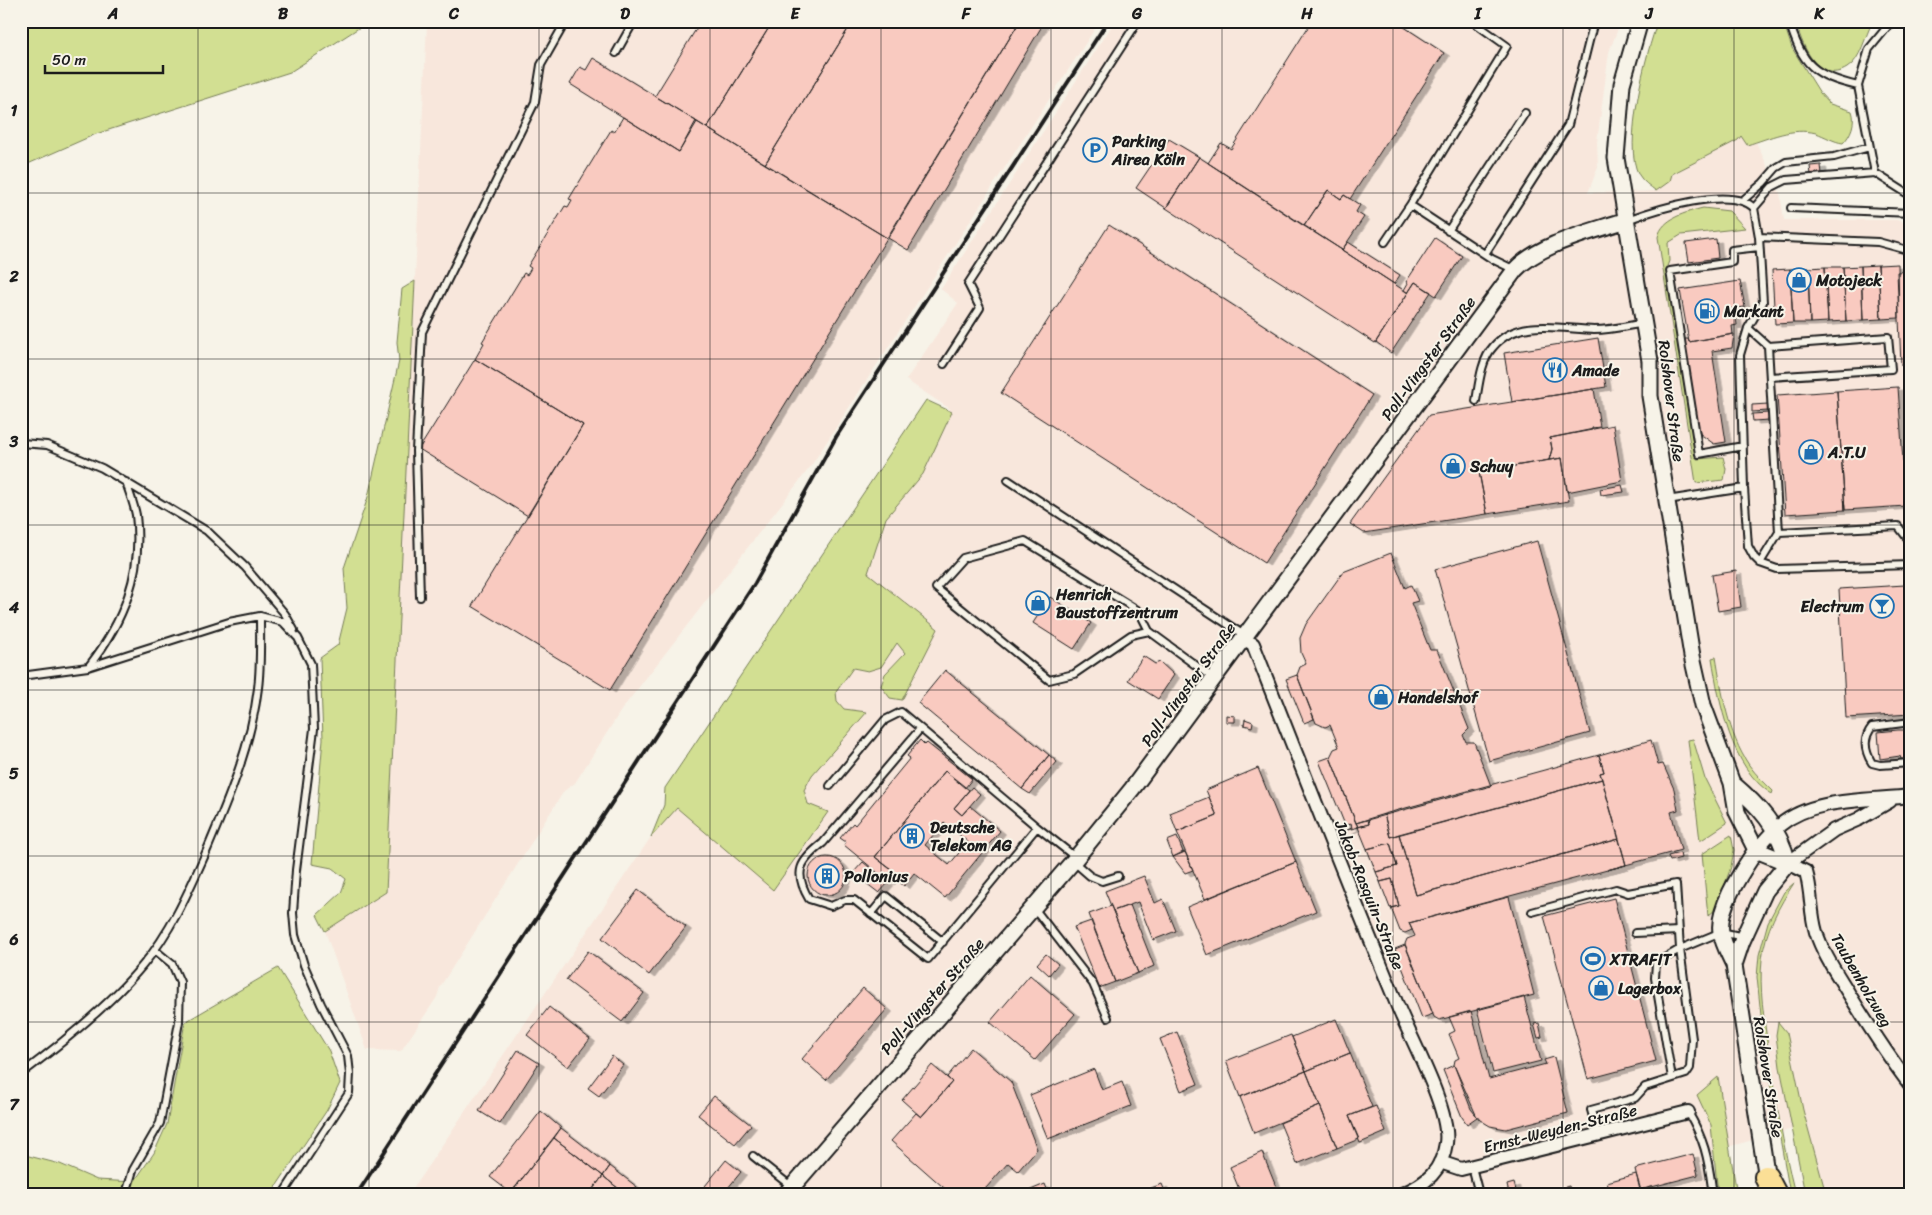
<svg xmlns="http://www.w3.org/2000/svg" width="1932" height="1215" viewBox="0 0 1932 1215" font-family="Sriracha,sans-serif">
  <defs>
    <filter id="shadow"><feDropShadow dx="5.5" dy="3" stdDeviation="0" flood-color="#0004"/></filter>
  </defs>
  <rect width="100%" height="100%" fill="#f7f3e8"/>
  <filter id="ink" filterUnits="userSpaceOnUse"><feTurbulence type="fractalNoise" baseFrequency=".02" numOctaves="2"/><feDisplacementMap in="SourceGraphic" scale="10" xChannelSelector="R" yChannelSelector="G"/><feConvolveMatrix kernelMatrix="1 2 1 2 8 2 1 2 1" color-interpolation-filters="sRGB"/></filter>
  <g filter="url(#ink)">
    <path fill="#f8e7dc" d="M497,21H1100L811,466L622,709L575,783L564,791L440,987L437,997L401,1051L367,1050L325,931L386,892L427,23Z
      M1115,21H1621L1609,52L1597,142L1598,167L1588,193L1656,191L1672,174L1737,140L1742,136L1747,145L1756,142L1780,193L1784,220H1896L1911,224V1194H1826L1807,1125L1713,1151L1715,1194H409L651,837L664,805L727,703L950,409L906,380L958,303L941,289Z"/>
    <path fill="#d2df92" stroke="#777e57" d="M21,21H368V22L290,72L96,134L21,167Z
      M1658,21H1783L1792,48L1820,93L1830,104L1852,111C1856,122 1851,135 1843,143C1834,142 1825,136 1816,133C1792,127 1770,138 1747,145L1741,136L1738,140L1672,174L1670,181L1656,191C1650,186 1643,182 1639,175C1622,147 1646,52 1658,21Z
      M1796,21H1873C1865,35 1861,60 1847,68C1818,86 1800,42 1796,21Z
      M1703,208L1729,211L1745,228L1681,235L1668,243L1669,261L1666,269L1697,459L1723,457L1726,469L1724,480L1696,483L1658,237C1662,218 1687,212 1703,208Z
      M415,281L386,892L325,931L317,915L341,893L346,879L332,868L312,864L323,739L320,658L338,645L347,608L344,568L368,497L399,361L397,342L402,289Z
      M926,400L952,412L923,474L886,518L868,573L938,629L902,700L890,698L881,686L885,674L905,653L897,643L881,667L868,671L853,668L836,692L837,701L844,709L867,712L812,775L804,790L808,804L828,812L773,890L677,808L651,837L664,805L665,788Z
      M1716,657C1722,693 1728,734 1749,765C1756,775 1765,783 1773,791L1772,794C1731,769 1719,702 1712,658Z
      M1693,739L1705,779L1727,823L1700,841L1688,740Z
      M1731,835L1734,850L1731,867L1716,909L1708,916L1702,854Z
      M1794,883C1779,906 1765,931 1762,959C1759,989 1764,1018 1768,1047C1775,1096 1783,1146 1795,1194H1790L1765,1054L1757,977L1759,955L1768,922L1784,892Z
      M278,968L329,1051L340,1083L327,1110L271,1194H21V1154L60,1164L97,1180L134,1182L154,1153L167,1124L185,1022Z
      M1778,1022L1787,1033L1803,1110L1826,1194H1805L1780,1067L1776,1035Z
      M1718,1077L1735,1182L1737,1194H1718L1711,1125L1697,1095Z"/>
    <path fill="#f9cac0" stroke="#1c1c1c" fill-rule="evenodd" filter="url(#shadow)" d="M701,21H773L707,128L655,96Z
      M773,21H853L765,164L707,128Z
      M853,21H1020L887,238L765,164Z
      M1020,21H1045L908,250L888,238Z
      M1312,21H1395L1444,53L1350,199L1344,195L1341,199L1328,190L1304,226L1208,163L1221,143L1231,149Z
      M593,58L696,121L679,152L570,84L580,67L586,70Z
      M623,117L679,152L697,122L887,238L610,690L472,606L583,425L475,359L484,343L482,342L524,273L527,275L531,268L528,266L565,206L568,207L572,200L569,199L611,130L614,132Z
      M1169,139L1199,157L1166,208L1136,188Z
      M1199,157L1408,293L1375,343L1166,208Z
      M1821,165L1822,174L1811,175L1810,166Z
      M1328,190L1341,199L1344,195L1360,205L1356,212L1364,217L1342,250L1304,226Z
      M1109,225L1372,395L1264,563L1001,393Z
      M1435,238L1462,256L1436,296L1415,282L1408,293L1404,290L1408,283L1406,282Z
      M1716,239L1718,258L1689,262L1686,243Z
      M1348,242L1400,275L1394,284L1342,250Z
      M1898,264L1899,318L1881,319L1878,265Z
      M1878,265L1881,319L1863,320L1861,266Z
      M1861,266L1863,320L1846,321L1843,267Z
      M1825,267H1843L1846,321L1828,322Z
      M1825,267L1828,322L1810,323L1808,268Z
      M1808,268L1810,323H1793L1790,269Z
      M1790,269L1793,323L1775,324L1772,270Z
      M1911,271V364L1901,365L1897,272Z
      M1740,281L1745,307L1729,309L1730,313L1735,312L1737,325L1732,326L1733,334L1689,342L1680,290Z
      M1415,282L1431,292L1391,353L1376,342Z
      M1734,334L1732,348L1712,351L1726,442L1714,444L1699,433L1684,339H1688L1689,342Z
      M1598,338L1606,387L1512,402L1504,353Z
      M475,359L583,425L528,516L419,449Z
      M1898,387L1906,506L1845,510L1837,391Z
      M1594,389L1600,427L1592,428V430L1550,438L1552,449L1549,460L1479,472L1487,514L1364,533L1350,524L1429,415Z
      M1837,391L1845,510L1785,514L1777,395Z
      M1768,404V411L1752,412V405Z
      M1768,413L1769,420L1753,421L1752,414Z
      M1613,425L1622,481L1567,492L1562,458L1549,460L1552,449L1550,438Z
      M1562,458L1569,501L1487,514L1479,472Z
      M1622,485L1624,492L1601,495L1600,489Z
      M1537,541L1590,733L1489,761L1435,569Z
      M1391,553L1405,588L1411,585L1418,601L1411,603L1430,650H1437L1469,729L1463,735L1466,742H1474L1491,786L1356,823L1330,757L1334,749L1339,747L1330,725L1325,727L1316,723L1297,675L1300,667L1306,664L1301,653L1300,638L1306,624L1343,572Z
      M1736,571L1741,607L1718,611L1712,575Z
      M1905,585L1911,714L1846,718L1839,589Z
      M1050,597L1091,623L1074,649L1033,623Z
      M1143,656L1155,664L1160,662L1174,675L1158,699L1128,680Z
      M945,670L1049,755L1022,789L918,703Z
      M1297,675L1314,719L1304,723L1286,679Z
      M1226,715L1235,716V722H1226Z
      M1245,719L1253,722L1252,727L1244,725Z
      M1898,730H1911V757H1907V759H1901L1900,756L1880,759L1878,732Z
      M920,740L925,745L927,743L972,779L965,788L945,771L875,857L896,873L889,882L844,845L846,842L840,838L853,823L855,825L910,758L907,756Z
      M1651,740L1658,765L1663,764L1674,789L1678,810L1671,812L1681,850L1607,870L1626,865L1600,773L1604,772L1599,755Z
      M1049,755L1057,762L1030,794L1022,789Z
      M1599,755L1604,772L1600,773L1602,779L1390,837L1384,814Z
      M1330,757L1356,823L1359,827L1347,830L1352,828L1351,824L1345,825L1319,761Z
      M1258,768L1296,862L1205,899L1177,832L1217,816L1206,790Z
      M945,771L969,790L954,808L962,815L970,806L1000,831L945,898L914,873L904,886L896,879L899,876L875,857ZM944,822L968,842L949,865L925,845Z
      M1602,779L1619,839L1416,895L1399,834Z
      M972,787L980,794L962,815L954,808Z
      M1209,797L1217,816L1177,832L1170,813Z
      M1384,814L1390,837L1399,834L1416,895L1619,839L1626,865L1409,923L1412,930L1405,933L1400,931L1391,908L1399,906L1392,879L1380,882L1376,872L1397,866L1390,843L1367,849L1358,827L1369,824L1368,819Z
      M1368,819L1369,824L1358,827L1356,823Z
      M1177,837L1183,852L1173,857L1167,841Z
      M1390,843L1397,866L1376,872L1367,849Z
      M1185,852L1193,870L1185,873L1173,857Z
      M1680,853L1681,858L1670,861L1668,856Z
      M808 876a19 19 0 1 1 38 0a19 19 0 1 1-38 0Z
      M863,862L888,883L879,893L853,873Z
      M1296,862L1316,911L1207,955L1187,907Z
      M1144,876L1155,903L1163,899L1176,931L1153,940L1138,902L1113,911L1105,891Z
      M1392,879L1399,906L1390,908L1380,882Z
      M638,890L686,927L649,975L602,938Z
      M1509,897L1534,995L1439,1020L1434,1017L1405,944L1407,939L1415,936L1409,923Z
      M1614,898L1656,1061L1588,1079L1544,916Z
      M1130,905L1154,966L1138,973L1113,911Z
      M1111,906L1138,973L1115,982L1089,914Z
      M1091,921L1115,982L1099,988L1074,927Z
      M1405,945L1433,1014L1422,1018L1395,949Z
      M588,951L644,993L622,1022L566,980Z
      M1046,954L1058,964L1049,975L1037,964Z
      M1030,975L1075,1014L1035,1060L990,1022Z
      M863,988L887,1009L826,1080L802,1059Z
      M1524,997L1541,1061L1493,1073L1477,1009Z
      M549,1007L590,1039L568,1067L527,1035Z
      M1471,1011L1489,1079L1546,1064L1544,1060L1554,1057L1568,1113L1506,1129L1490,1126L1480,1120L1471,1109L1454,1065L1455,1060L1459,1058L1449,1034L1455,1031L1449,1017Z
      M1336,1019L1350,1053L1306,1071L1292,1037Z
      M1539,1023L1542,1037L1538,1038L1534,1024Z
      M1177,1032L1198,1084L1181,1091L1160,1039Z
      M1291,1035L1306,1071L1240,1097L1226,1061Z
      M971,1048L1011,1082L1037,1149L1018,1171L1008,1163L986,1188L974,1194H951L891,1141L916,1113L921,1117L952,1082L947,1077Z
      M518,1050L539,1063L500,1124L479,1111Z
      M1350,1053L1372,1107L1349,1116L1359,1139L1337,1148L1306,1071Z
      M612,1056L623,1065L599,1096L588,1088Z
      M932,1065L952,1082L921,1117L902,1100Z
      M1454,1065L1477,1117L1467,1124L1462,1117L1443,1070Z
      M1094,1069L1102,1090L1122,1082L1131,1106L1048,1139L1030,1095Z
      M1306,1071L1320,1106L1254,1133L1240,1097Z
      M714,1096L751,1125L735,1144L698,1115Z
      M1320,1106L1337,1148L1297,1164L1280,1123Z
      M1376,1106L1386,1132L1360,1143L1349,1116Z
      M541,1111L561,1128L511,1193L490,1177Z
      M561,1128L610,1166L603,1176L554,1138Z
      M554,1138L603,1176L589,1194H510Z
      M1262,1152L1279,1194H1241L1230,1167Z
      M1693,1154L1698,1175L1640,1190L1635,1169Z
      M726,1160L741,1172L723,1194H704L701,1191Z
      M610,1166L637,1187L633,1194H625L603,1176Z
      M1636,1174L1642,1194H1610L1607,1182Z
      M603,1176L625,1194H589Z
      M1514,1183L1517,1194H1509L1507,1185Z
      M1045,1184L1049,1194H1021Z
      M1162,1184L1166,1194H1153L1151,1188Z
      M1569,1186L1571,1194H1552L1551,1191Z
      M1652,1187L1654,1194H1642L1640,1190Z"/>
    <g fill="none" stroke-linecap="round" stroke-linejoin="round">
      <g stroke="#1c1c1c" stroke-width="10">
        <path id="service" d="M381,21V23
          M1789,21C1802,65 1814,76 1858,86
          M616,53L634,21
          M1875,173L1858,86L1869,49L1892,21
          M1742,201L1763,183L1776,168L1786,162L1834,157L1869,147
          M1410,205L1507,46L1472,21
          M1754,208L1772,187L1786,180L1875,173L1911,196
          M1791,208L1911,213
          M1627,220C1654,210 1731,185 1754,208L1759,237L1763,302L1748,328L1740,355L1744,488L1748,546L1754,557L1760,563L1777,569L1911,565
          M1448,231L1525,113
          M1759,237L1878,242L1911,251
          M1385,242L1410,205L1492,259L1515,270
          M1485,254L1568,125L1593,25L1586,21
          M1748,328L1768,346L1779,532L1898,526L1911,543
          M1768,346L1888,337L1891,369L1770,377
          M944,364L980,308L968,284L1138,21
          M1476,401C1479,384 1481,360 1493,347C1518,317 1561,329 1594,330C1611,330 1627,326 1644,323
          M21,443L47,445L102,468L207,531L245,567L285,614L294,630
          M1743,446L1699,454L1670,271L1732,262V250L1759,247
          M1008,480L1244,635
          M1667,500L1744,488
          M1760,563L1779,532
          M420,597L416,451L422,332L535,102L541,65L566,21
          M1149,631L1139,611L1025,541L963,558L936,588L1049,680L1074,674L1131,635L1149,631L1213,678
          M89,666C124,621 143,573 136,515C134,504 129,492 126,482
          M21,676L88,667L229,622L260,616L283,622L298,638L311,664L314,729L296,870L293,913L295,935L304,965L321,1004L348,1056L350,1074L349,1093L283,1194
          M1911,722L1872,727C1863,738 1864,750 1872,763L1880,765L1911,763
          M920,729L823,843C800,861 793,872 809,899L831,906L845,900H854L928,959L1037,827L1075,857
          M830,786L885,720L901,712L1037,827
          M1074,862L1090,876L1102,881L1118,876
          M1034,908L1093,984L1108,1018
          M1532,912L1616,889L1628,893L1676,884L1680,949L1692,1039L1690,1068L1686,1074L1645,1087L1635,1098L1591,1110L1598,1135
          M871,914L886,896L943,942
          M1635,933L1679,931
          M21,1074C61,1044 111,1004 143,965C170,933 187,895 204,857C227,803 251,747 258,688C261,664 260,640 260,616
          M1672,1078L1655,978L1656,963L1680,949L1721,932L1744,937
          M1688,1112C1704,1139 1708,1157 1712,1188L1708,1194
          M753,1156L792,1187
          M1472,1167L1479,1194
          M126,1194L133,1170L160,1123L179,1022L180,982L172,964L155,950"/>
      </g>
      <g stroke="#1c1c1c" stroke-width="16">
        <path id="minor" d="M1243,639L1253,644C1300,764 1347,883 1396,1002C1409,1036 1451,1110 1446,1143C1442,1171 1426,1184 1402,1194
          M1756,850C1764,841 1771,832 1780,825C1814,797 1869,801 1911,796
          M1788,863L1806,872C1812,892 1810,912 1816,932C1823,954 1837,974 1849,994C1868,1025 1888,1056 1911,1086
          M1788,863L1834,830L1859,819L1890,801
          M1440,1162L1461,1169L1688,1112"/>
      </g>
      <g stroke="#1c1c1c" stroke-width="19">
        <path id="tertiary" d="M1640,21L1622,84L1616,158L1650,361V396L1692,656L1703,705L1732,783L1737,812L1756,850L1788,863
          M1732,783C1759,806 1779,827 1788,863
          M1756,850C1743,870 1717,907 1721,932C1723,944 1729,954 1734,965L1768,1185
          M1734,965L1742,941L1765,891L1788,863
          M786,1194L1076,858L1132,789L1515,270C1540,243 1592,232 1626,220"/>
      </g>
      <g stroke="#1c1c1c" stroke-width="26">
        <path id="motorway" d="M1766,1177L1775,1194"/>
      </g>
      <use href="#service" stroke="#f7f3e8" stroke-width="6"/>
      <use href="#minor" stroke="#f7f3e8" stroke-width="12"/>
      <use href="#tertiary" stroke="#f7f3e8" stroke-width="15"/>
      <use href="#motorway" stroke="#fbdf96" stroke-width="22"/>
      <path stroke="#1c1c1c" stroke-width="4" d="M357,1194L755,583L836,437L1108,21"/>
    </g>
  </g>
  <path fill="none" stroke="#1c1c1c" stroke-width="1" stroke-opacity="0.55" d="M198,21V1194M369,21V1194M539,21V1194M710,21V1194M881,21V1194M1051,21V1194M1222,21V1194M1393,21V1194M1563,21V1194M1734,21V1194M21,193H1911M21,359H1911M21,525H1911M21,690H1911M21,856H1911M21,1022H1911"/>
  <defs>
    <g id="parking-ring" transform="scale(1.25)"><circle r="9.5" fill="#f7f3e8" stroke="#1f6fb2" stroke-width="1.5"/><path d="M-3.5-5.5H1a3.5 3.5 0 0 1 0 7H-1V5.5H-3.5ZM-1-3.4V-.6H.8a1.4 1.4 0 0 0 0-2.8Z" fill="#1f6fb2"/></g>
    <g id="shop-ring" transform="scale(1.25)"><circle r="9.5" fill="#f7f3e8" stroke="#1f6fb2" stroke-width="1.5"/><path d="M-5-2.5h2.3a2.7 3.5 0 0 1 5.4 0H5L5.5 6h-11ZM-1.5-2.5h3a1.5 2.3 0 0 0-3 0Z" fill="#1f6fb2"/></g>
    <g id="fuel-ring" transform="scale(1.25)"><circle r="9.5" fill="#f7f3e8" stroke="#1f6fb2" stroke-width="1.5"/><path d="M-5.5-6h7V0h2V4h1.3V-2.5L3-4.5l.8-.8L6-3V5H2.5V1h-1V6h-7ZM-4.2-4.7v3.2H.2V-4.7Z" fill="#1f6fb2"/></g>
    <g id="restaurant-ring" transform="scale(1.25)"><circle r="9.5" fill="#f7f3e8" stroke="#1f6fb2" stroke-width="1.5"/><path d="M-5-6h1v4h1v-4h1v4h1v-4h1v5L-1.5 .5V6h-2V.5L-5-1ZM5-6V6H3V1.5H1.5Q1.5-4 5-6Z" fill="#1f6fb2"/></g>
    <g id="bar-ring" transform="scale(1.25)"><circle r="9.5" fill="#f7f3e8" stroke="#1f6fb2" stroke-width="1.5"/><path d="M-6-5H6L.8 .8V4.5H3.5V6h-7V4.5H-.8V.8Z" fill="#1f6fb2"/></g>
    <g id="building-ring" transform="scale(1.25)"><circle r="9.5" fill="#f7f3e8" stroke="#1f6fb2" stroke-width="1.5"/><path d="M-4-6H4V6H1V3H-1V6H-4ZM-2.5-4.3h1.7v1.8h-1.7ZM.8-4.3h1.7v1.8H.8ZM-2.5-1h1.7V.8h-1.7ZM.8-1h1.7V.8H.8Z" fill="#1f6fb2"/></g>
    <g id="stadium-ring" transform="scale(1.25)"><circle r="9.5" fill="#f7f3e8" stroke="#1f6fb2" stroke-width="1.5"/><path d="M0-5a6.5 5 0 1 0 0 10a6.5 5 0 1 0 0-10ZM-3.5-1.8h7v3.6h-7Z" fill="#1f6fb2"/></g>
  </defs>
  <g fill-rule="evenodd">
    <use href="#parking-ring" x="1095" y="150"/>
    <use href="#shop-ring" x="1799" y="280"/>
    <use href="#fuel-ring" x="1707" y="311"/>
    <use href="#restaurant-ring" x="1555" y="370"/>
    <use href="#shop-ring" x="1811" y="452"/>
    <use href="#shop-ring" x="1453" y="466"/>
    <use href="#shop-ring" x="1038" y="603"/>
    <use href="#bar-ring" x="1882" y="606"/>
    <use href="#shop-ring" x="1381" y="697"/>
    <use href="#building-ring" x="912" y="836"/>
    <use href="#building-ring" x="827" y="876"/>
    <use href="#stadium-ring" x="1593" y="959"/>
    <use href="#shop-ring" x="1601" y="988"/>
  </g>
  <g text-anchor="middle" stroke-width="4" stroke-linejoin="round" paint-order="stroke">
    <g font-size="16" font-weight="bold" fill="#1c1c1c" stroke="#f7f3e8" text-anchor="start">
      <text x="1112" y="147">Parking<tspan x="1112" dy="18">Airea Köln</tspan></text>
      <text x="1816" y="286">Motojeck</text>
      <text x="1724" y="317">Markant</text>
      <text x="1572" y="376">Amade</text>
      <text x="1828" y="458">A.T.U</text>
      <text x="1470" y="472">Schuy</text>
      <text x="1056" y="600">Henrich<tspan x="1056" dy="18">Baustoffzentrum</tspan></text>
      <text x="1864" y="612" text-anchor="end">Electrum</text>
      <text x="1398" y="703">Handelshof</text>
      <text x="930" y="833">Deutsche<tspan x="930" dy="18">Telekom AG</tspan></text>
      <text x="844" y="882">Pollonius</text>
      <text x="1610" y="965">XTRAFIT</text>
      <text x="1618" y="994">Lagerbox</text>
    </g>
    <g font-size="16" fill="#1c1c1c" stroke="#f7f3e8">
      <text transform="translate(1428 358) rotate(-54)" y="6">Poll-Vingster Straße</text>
      <text transform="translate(1672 401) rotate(83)" y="6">Rolshover Straße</text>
      <text transform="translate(1188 684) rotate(-54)" y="6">Poll-Vingster Straße</text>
      <text transform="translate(1370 895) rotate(68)" y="6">Jakob-Rasquin-Straße</text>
      <text transform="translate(1862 980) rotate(60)" y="6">Taubenholzweg</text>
      <text transform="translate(932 996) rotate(-49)" y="6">Poll-Vingster Straße</text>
      <text transform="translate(1769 1077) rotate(81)" y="6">Rolshover Straße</text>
      <text transform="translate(1560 1128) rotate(-14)" y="6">Ernst-Weyden-Straße</text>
    </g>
  </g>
  <rect width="1932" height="1215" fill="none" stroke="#f7f3e8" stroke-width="55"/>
  <path d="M45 65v8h118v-8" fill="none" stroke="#1c1c1c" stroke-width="2.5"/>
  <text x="52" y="65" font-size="15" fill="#1c1c1c" stroke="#f7f3e8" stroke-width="4" paint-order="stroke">50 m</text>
  <rect x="28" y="28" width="1876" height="1160" fill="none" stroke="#1c1c1c" stroke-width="2"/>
  <g font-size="16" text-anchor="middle" font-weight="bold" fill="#1c1c1c">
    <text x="113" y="19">A</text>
    <text x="283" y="19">B</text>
    <text x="454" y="19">C</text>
    <text x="625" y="19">D</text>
    <text x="795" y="19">E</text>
    <text x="966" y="19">F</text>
    <text x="1137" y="19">G</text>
    <text x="1307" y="19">H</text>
    <text x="1478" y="19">I</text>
    <text x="1649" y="19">J</text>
    <text x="1819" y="19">K</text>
    <text x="14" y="116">1</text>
    <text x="14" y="282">2</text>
    <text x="14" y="447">3</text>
    <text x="14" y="613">4</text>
    <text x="14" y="779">5</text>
    <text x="14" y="945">6</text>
    <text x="14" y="1110">7</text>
  </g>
</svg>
